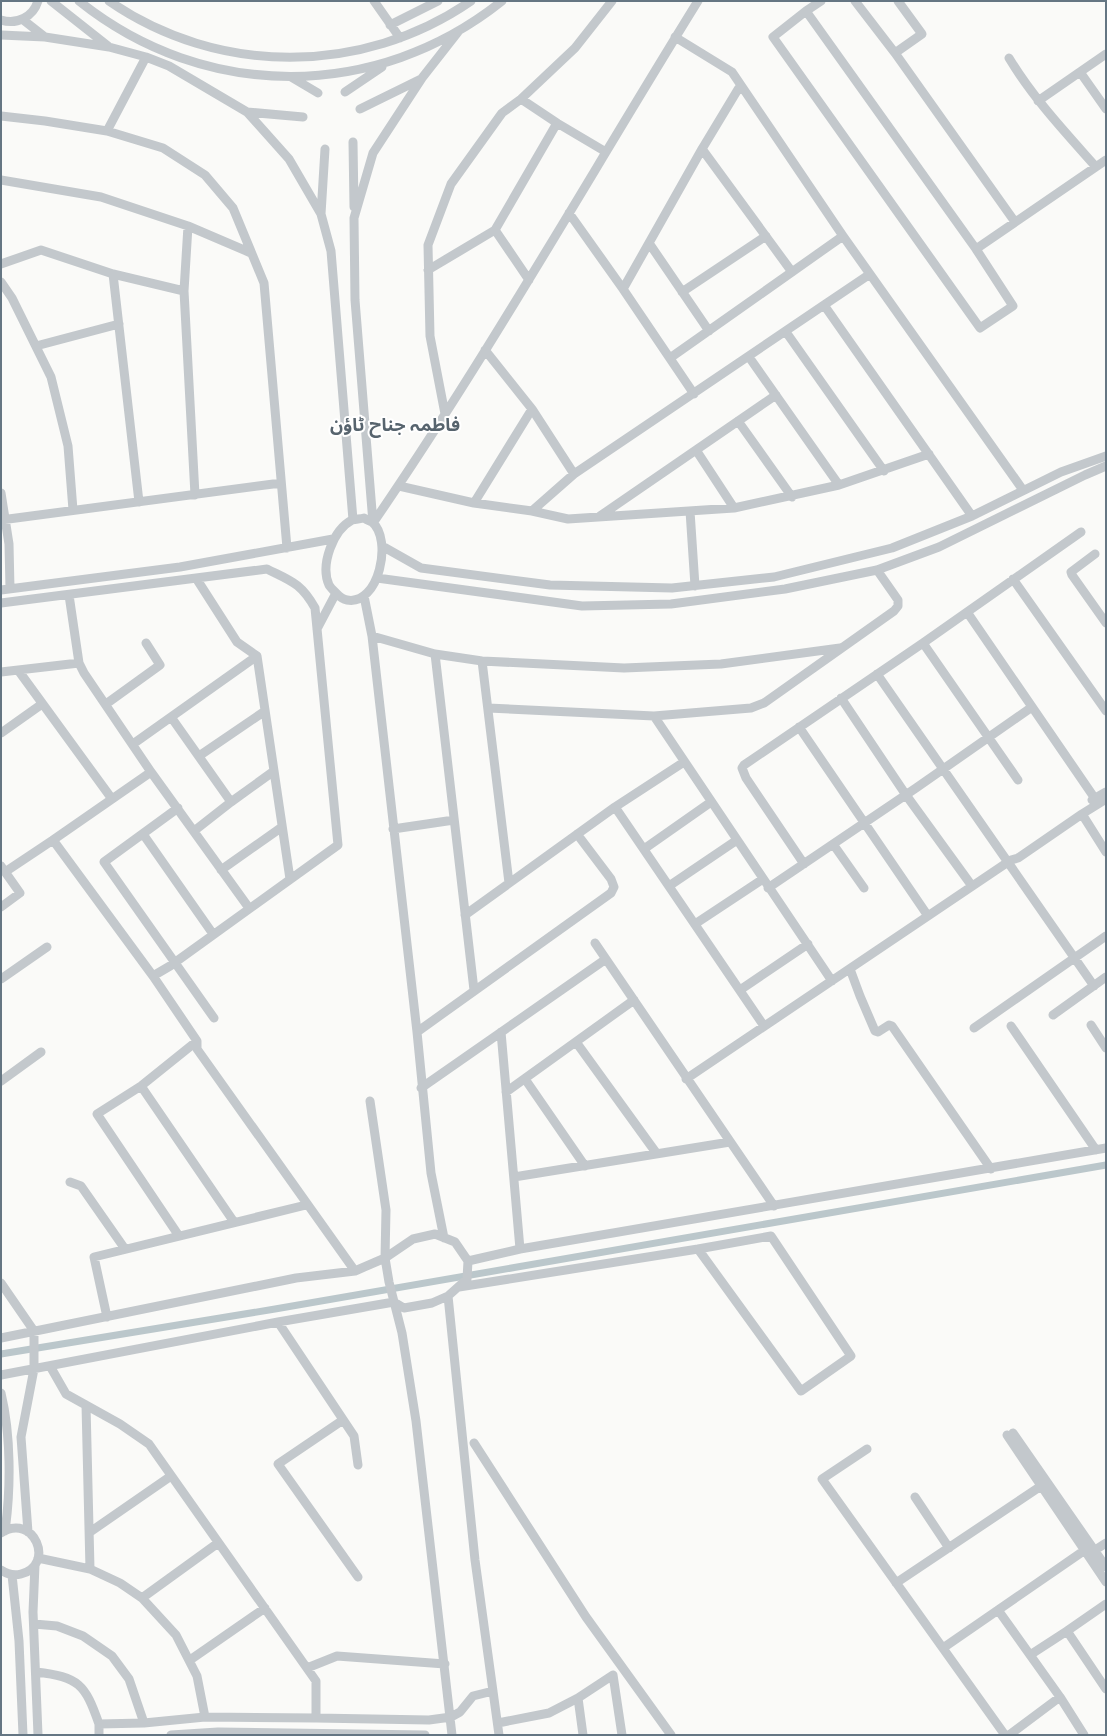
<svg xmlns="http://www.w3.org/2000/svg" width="1107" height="1736" viewBox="0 0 1107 1736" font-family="'Noto Sans','Noto Sans Arabic',sans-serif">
  <rect width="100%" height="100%" fill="#fafaf8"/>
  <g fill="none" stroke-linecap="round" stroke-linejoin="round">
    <path stroke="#bbc7cb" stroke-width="7" d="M1,1354L275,1309L1106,1165"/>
    <path stroke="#c3c8cc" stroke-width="9" d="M51,1L108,46
      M79,1C205,102 377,101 502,1
      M109,1C218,76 362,76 471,1
      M374,1L400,38
      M855,1L895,53L1015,222
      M806,11L976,249L1013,306L980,328L773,37Z
      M806,11L821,1
      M22,19L45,37L109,47L146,57L169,66L247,112L289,159L321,214L331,251L353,520
      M1,20C17,25 33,17 38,1
      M390,25L438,1
      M1,35L45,37
      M675,37L732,72L843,236L1023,490
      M895,53L922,34L898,1
      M1009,58C1033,98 1065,132 1096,167
      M1080,72L1106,109
      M291,77L318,93
      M345,92L382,67
      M521,99L557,123L606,152
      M1038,101L1106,54
      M360,109L421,79
      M247,112L303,117
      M1,116L45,121L107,131L163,148L205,175L233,208L264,283L287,548
      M107,131L146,57
      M353,142L354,207
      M702,149L792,272
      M1,180L101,197L188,226
      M569,213L623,289L694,394
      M321,214L325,149
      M495,230L529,280
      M649,243L709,331
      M976,249L1106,160
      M1,264L41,250L113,274
      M428,270L495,230L557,123
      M1,282L12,298L51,377L68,446L73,510
      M623,289L702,149L740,86
      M682,292L766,236
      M824,305L870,274
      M786,332L884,471
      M36,346L119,324
      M485,350L532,409L574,474
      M749,357L839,485
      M670,358L843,236
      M445,414L430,336L428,245L451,184L502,113L521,99L575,48L612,1
      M738,421L792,497
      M696,450L734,508
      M399,486L474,503L532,511L574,474L824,305L972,516
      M1,493L9,544L10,589
      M195,495L184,291L188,226L251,253
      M139,502L113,274L184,291
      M474,503L532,409
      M532,511L568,519L734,508L839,485L929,454
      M690,511L695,586
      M600,516L776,395
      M364,518C367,520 370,521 372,522C393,539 379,606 347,600C341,599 339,596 335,592C333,590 330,587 329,585C320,565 333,530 352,520C356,519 360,519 364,518Z
      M1,520L281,483
      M373,523C489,354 590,175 698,1
      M373,523L355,300L354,218L373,153L422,78L458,32
      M382,546L421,568L550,585L672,588L774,577L892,548L972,516L1061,472L1106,456
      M1095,554L1071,572L1072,575L1106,623
      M196,578L237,642L257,656L290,879
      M377,578L582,606L671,604L785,589L877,570L939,547L1085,475L1106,466
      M1013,579L1106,711
      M1,590L180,567L333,539
      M364,596L372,636L417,1032L431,1173L444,1238
      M1,603L267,569C291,581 301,583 315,608L338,845L170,966L153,976L53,840L151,772L84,673L79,663L69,595
      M967,612L1098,803
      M317,629L336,593
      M372,636L435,654L482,661L624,668L721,664L840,648
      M923,643L1018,780
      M435,654L474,990
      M482,661L509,883
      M18,670L112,799
      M1,672L79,663
      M877,674L1094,986
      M841,698L906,795L972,886
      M106,704L160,665L146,643
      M488,708L654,716L751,708L764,703L894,611L898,606V600L877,570
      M654,716L832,981
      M171,717L231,802L194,831
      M799,727L928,916
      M1,733L42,704
      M133,744L257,656
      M199,756L265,711
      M151,772L249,908
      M1092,800L1106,792
      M231,802L274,771
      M615,807L764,1026
      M178,808L104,862L214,1018
      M1082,814L1106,852
      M393,829L454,820
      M143,834L213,934
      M833,844L864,888
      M644,849L711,802
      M804,864L746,778L742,768L744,765L923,643L1081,532
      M1,866L20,893L1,907
      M221,870L282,827
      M5,872L53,840
      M669,886L737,840
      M768,888L916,788L1032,707
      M465,915L615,807L684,762
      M695,924L763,879
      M595,943L774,1206
      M850,969L860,996L875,1031L878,1032L889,1025L892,1026L991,1169
      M153,976L197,1041V1049L355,1271
      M1,979L47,947
      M740,990L808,944
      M1053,1015L1106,977
      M1091,1025L1106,1048
      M1011,1026L1096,1150
      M974,1028L1106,936
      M417,1032L611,893L614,887L611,879L577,834
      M501,1032L520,1249
      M576,1042L657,1154
      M525,1079L585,1166
      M686,1079L1011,860L1018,858L1082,814L1106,799
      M1,1081L41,1052
      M141,1086L234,1222
      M421,1088L606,959
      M506,1092L634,1000
      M370,1101L386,1210L385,1258L389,1282L402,1333L416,1421L452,1735
      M514,1177L730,1142
      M70,1182L81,1186L125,1249
      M179,1236L97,1114L141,1086L197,1041
      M468,1261L520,1249L1106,1148
      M1,1283L34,1331V1369L21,1437L28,1532
      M459,1287L698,1249L801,1391L851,1356L771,1236L698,1249
      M448,1296L475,1560L499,1735
      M107,1317L94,1257L306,1205
      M278,1322L354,1436L358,1465
      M1,1338L296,1278L355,1271L385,1258L413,1239L435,1234L455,1242L468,1261L467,1279L448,1296L432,1303L404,1308L394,1302L278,1322L1,1375
      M1,1393C11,1435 11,1488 5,1531
      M343,1420L278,1464L358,1577
      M1013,1433L1106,1567
      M1007,1435L1106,1582
      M474,1443L586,1617L671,1735
      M867,1449L822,1479L1005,1735
      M915,1497L949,1548
      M90,1532L171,1476
      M1,1533C34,1512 56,1565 21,1574C14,1576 7,1574 1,1570
      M1095,1550L1106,1543
      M38,1558L90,1569L86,1405
      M35,1565L33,1612L38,1735
      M90,1569L120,1583L142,1598L176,1635L197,1676L205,1717
      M12,1575L19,1641L23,1735
      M896,1583L1041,1486
      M142,1598L218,1543
      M1106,1604L1067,1631L1106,1689
      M998,1610L1060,1697
      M34,1624L57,1626L83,1636L112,1656L129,1679L144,1723
      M943,1648L1085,1550
      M1030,1655L1067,1631
      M190,1660L265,1608
      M307,1668L337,1656L445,1664
      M36,1672C79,1677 85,1684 99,1724L144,1723L205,1717L316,1718V1681L149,1444L120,1424L66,1394L50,1366
      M316,1718L429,1720L451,1717L460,1712L473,1696L493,1691
      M498,1723L549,1713L578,1698
      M99,1724V1735
      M171,1735L218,1732L425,1735
      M583,1735L578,1698L613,1675L622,1735
      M1009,1735L1060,1697L1084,1735"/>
  </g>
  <g text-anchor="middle" stroke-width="4" stroke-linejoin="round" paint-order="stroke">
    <g font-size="18" font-weight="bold" fill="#57646e" stroke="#fff">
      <text x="395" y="431">فاطمہ جناح ٹاؤن</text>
    </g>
  </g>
  <rect width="1107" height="1736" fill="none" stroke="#657683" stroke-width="4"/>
</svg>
